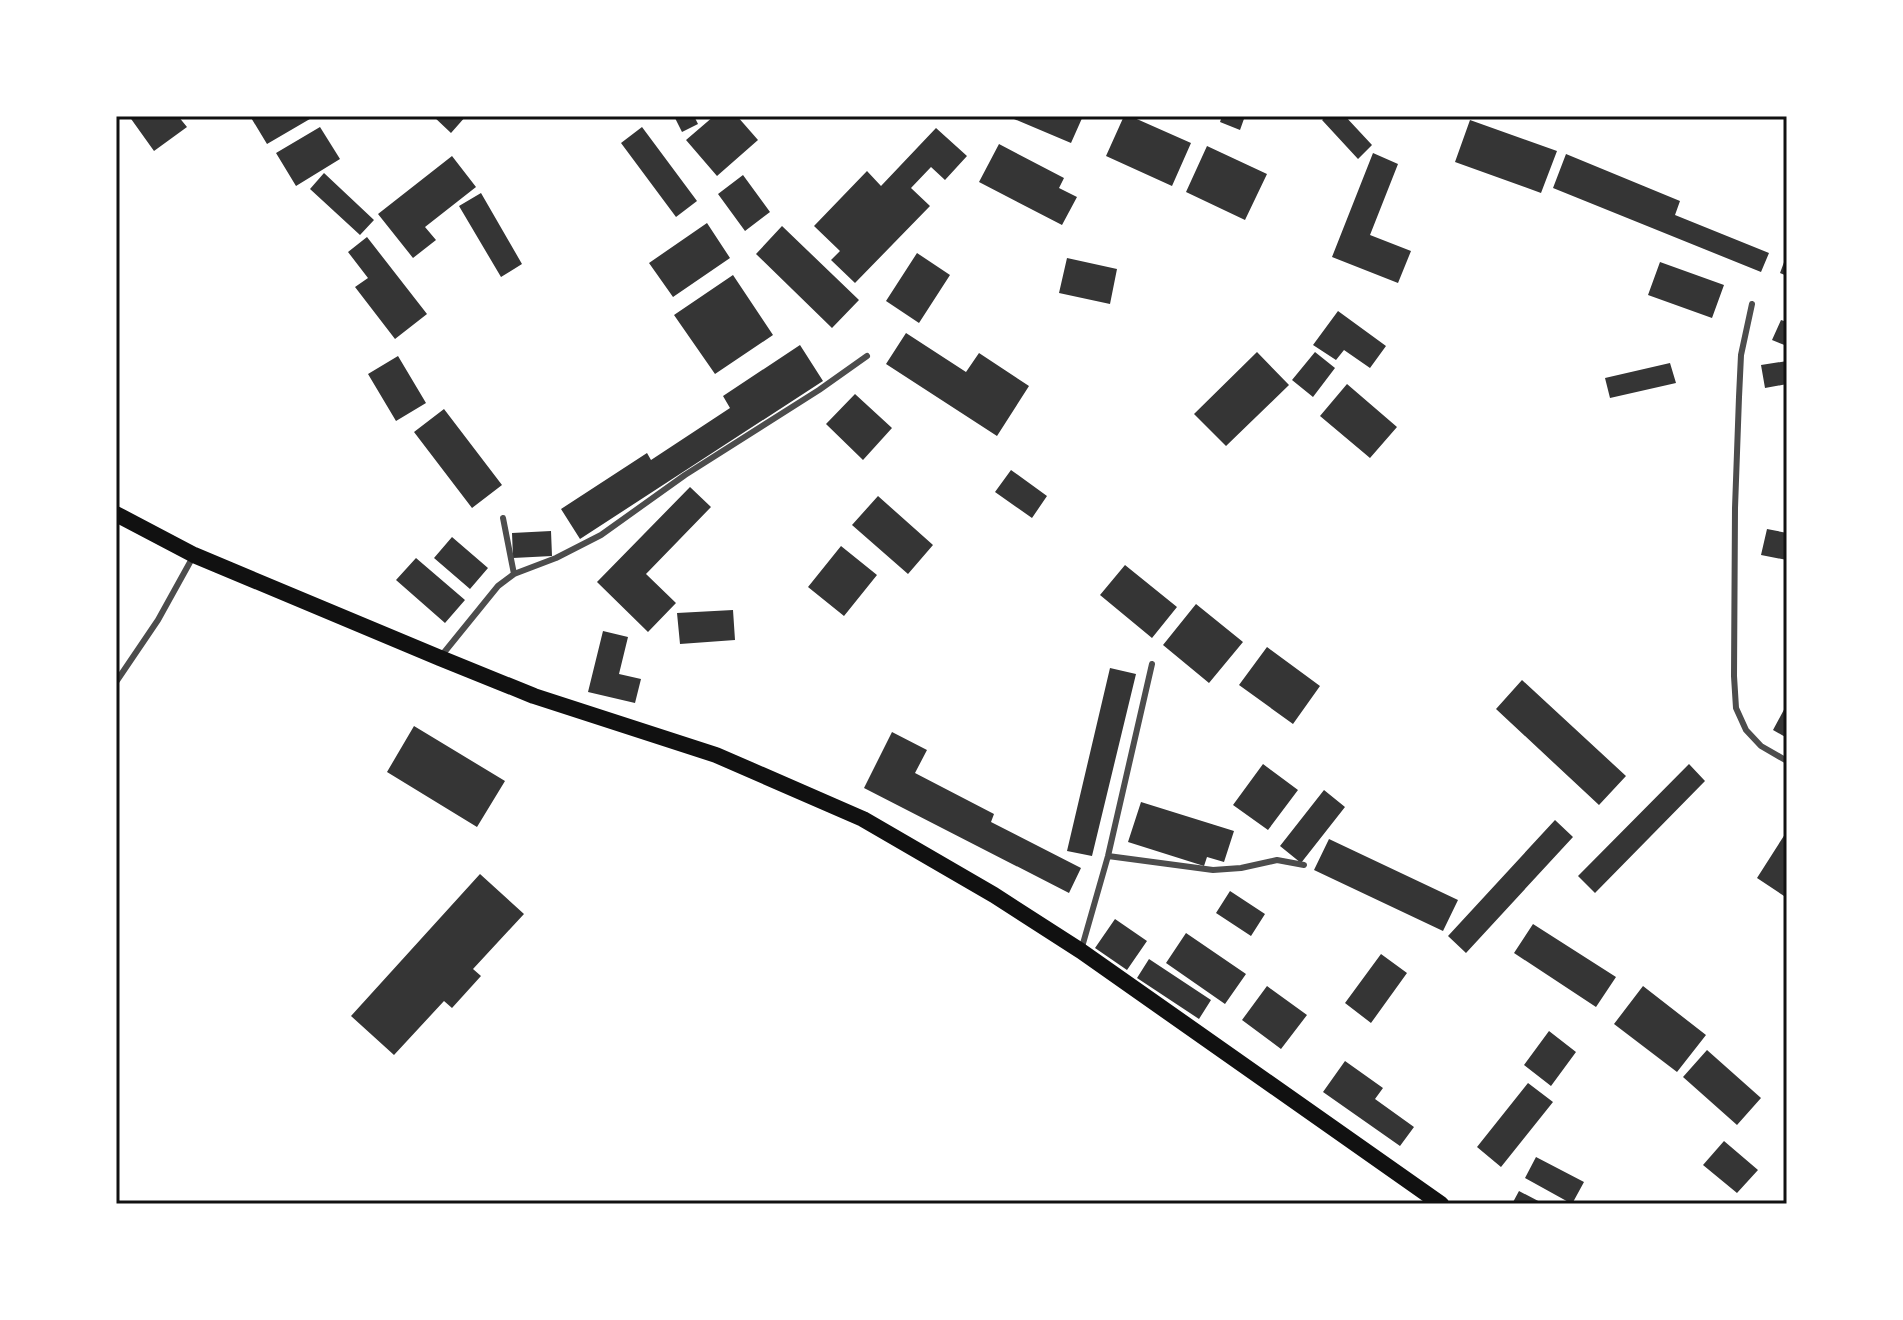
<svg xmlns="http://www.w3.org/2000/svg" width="1903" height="1320" viewBox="0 0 1903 1320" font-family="'PT Sans',sans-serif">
  <rect width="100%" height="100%" fill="#fff"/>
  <path fill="#353535" d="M129,116H178L187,127L154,151Z
    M250,116H315L267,144Z
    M433,116H466L451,133Z
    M674,116H694L698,124L682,132Z
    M714,116H737L758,140L717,176L686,140Z
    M1007,116H1083L1071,143Z
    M1124,116H1130L1191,143L1172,186L1106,156Z
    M1222,116H1245L1240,130L1220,122Z
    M1327,116H1345L1372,145L1358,159L1322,120Z
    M1470,120L1557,151L1541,193L1455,162Z
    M320,127L340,159L296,186L276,153Z
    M642,127L697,201L676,217L621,143Z
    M936,128L967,156L945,180L931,167L911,188L930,206L855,283L831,260L840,251L814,226L867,171L881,186Z
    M999,144L1064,178L1059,188L1077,197L1062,225L979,182Z
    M1207,146L1267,174L1245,220L1186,192Z
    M1373,153L1398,164L1370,235L1411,251L1398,283L1332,257Z
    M1566,154L1680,201L1675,215L1769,253L1761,272L1553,188Z
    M452,156L476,187L425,227L436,240L413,258L378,214Z
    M324,173L374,220L360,235L310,189Z
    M743,175L770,212L745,231L718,194Z
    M481,193L522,264L501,277L459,206Z
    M707,223L730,258L673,297L649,263Z
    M782,226L859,300L832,328L756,254Z
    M367,237L427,314L395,339L355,287L368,278L348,252Z
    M917,253L950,275L919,323L886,301Z
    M1787,254V276L1780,273Z
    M1067,258L1117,269L1110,304L1059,293Z
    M1660,262L1724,285L1712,318L1648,295Z
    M733,275L773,335L715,374L674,315Z
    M1338,311L1386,346L1370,368L1344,350L1336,360L1313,345Z
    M1781,320L1787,322V346L1772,340Z
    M906,333L966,372L979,353L1029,386L997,436L886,364Z
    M800,345L823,381L580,539L561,509L647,453L651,460L730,408L723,396Z
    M1257,352L1289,385L1226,446L1194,414Z
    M1315,352L1335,368L1313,397L1292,380Z
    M398,356L426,403L396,421L368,374Z
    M1787,361V384L1765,388L1761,365Z
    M1670,363L1676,383L1610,398L1605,378Z
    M1347,384L1397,427L1370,458L1320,416Z
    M855,394L892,428L863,460L826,424Z
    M444,409L502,485L472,508L414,432Z
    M1011,470L1047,496L1032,518L995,492Z
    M690,487L711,507L646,574L676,603L648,632L597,582Z
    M878,496L933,545L908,574L852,525Z
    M1767,529L1787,533V560L1761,555Z
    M551,531L552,556L513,558L512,533Z
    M452,537L488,568L470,589L434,558Z
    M841,546L877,575L844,616L808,587Z
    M416,558L465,600L445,623L396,580Z
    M1125,565L1177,607L1152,638L1100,595Z
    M1196,604L1243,642L1209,683L1163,645Z
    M733,610L735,640L680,644L677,613Z
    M603,631L628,637L619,674L641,679L635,703L588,692Z
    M1267,647L1320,686L1293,724L1239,685Z
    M1110,668L1136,674L1092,856L1067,851Z
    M1522,680L1626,776L1599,805L1496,709Z
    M1787,704V738L1773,730Z
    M414,726L505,781L477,827L387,772Z
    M892,732L927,750L915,773L994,814L991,822L1081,868L1069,893L864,788Z
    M1263,764L1298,790L1268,830L1233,805Z
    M1689,764L1705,781L1595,893L1578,876Z
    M1324,790L1345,807L1301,863L1280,846Z
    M1141,802L1234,831L1224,862L1207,857L1204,866L1128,842Z
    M1555,820L1573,837L1466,953L1448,936Z
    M1787,831V898L1757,878Z
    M1329,839L1458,900L1443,931L1314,870Z
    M480,874L524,914L473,969L481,976L452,1008L444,1001L394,1055L351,1016Z
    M1230,891L1265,914L1251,936L1216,913Z
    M1115,919L1147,941L1127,970L1095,948Z
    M1533,924L1616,977L1596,1007L1514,953Z
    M1186,933L1246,974L1225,1004L1166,963Z
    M1381,954L1407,973L1371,1023L1345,1003Z
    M1149,959L1211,1000L1199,1019L1137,978Z
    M1267,986L1307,1015L1281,1049L1242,1020Z
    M1643,986L1706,1035L1677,1072L1614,1024Z
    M1549,1031L1576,1052L1551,1086L1524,1065Z
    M1707,1050L1761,1098L1737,1125L1683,1077Z
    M1345,1061L1383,1088L1375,1099L1414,1127L1400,1146L1323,1092Z
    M1528,1083L1553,1102L1501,1167L1477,1147Z
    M1724,1141L1758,1170L1737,1193L1703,1165Z
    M1536,1157L1584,1182L1572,1204L1525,1178Z
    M1519,1191L1544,1204H1512Z"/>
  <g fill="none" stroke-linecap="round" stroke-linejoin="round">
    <path stroke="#4c4c4c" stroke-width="6" d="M1752,304L1741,355L1739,397L1735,508L1734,676L1736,708L1746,730L1761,746L1787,761
      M503,518L514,574
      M442,655L498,586L514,574L556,558L601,535L685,475L819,390L867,356
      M116,682L158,620L194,555
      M1108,856L1213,870L1241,868L1277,860L1304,865
      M1082,947L1108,856L1152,664"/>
    <path stroke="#111" stroke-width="16" d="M116,514L194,555L440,658L534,696L716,755L863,819L994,895L1081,951L1441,1204"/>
  </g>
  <rect width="1903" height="1320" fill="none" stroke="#ffffff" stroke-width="236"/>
  <rect x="118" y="118" width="1667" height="1084" fill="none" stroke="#111" stroke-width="3"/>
</svg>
